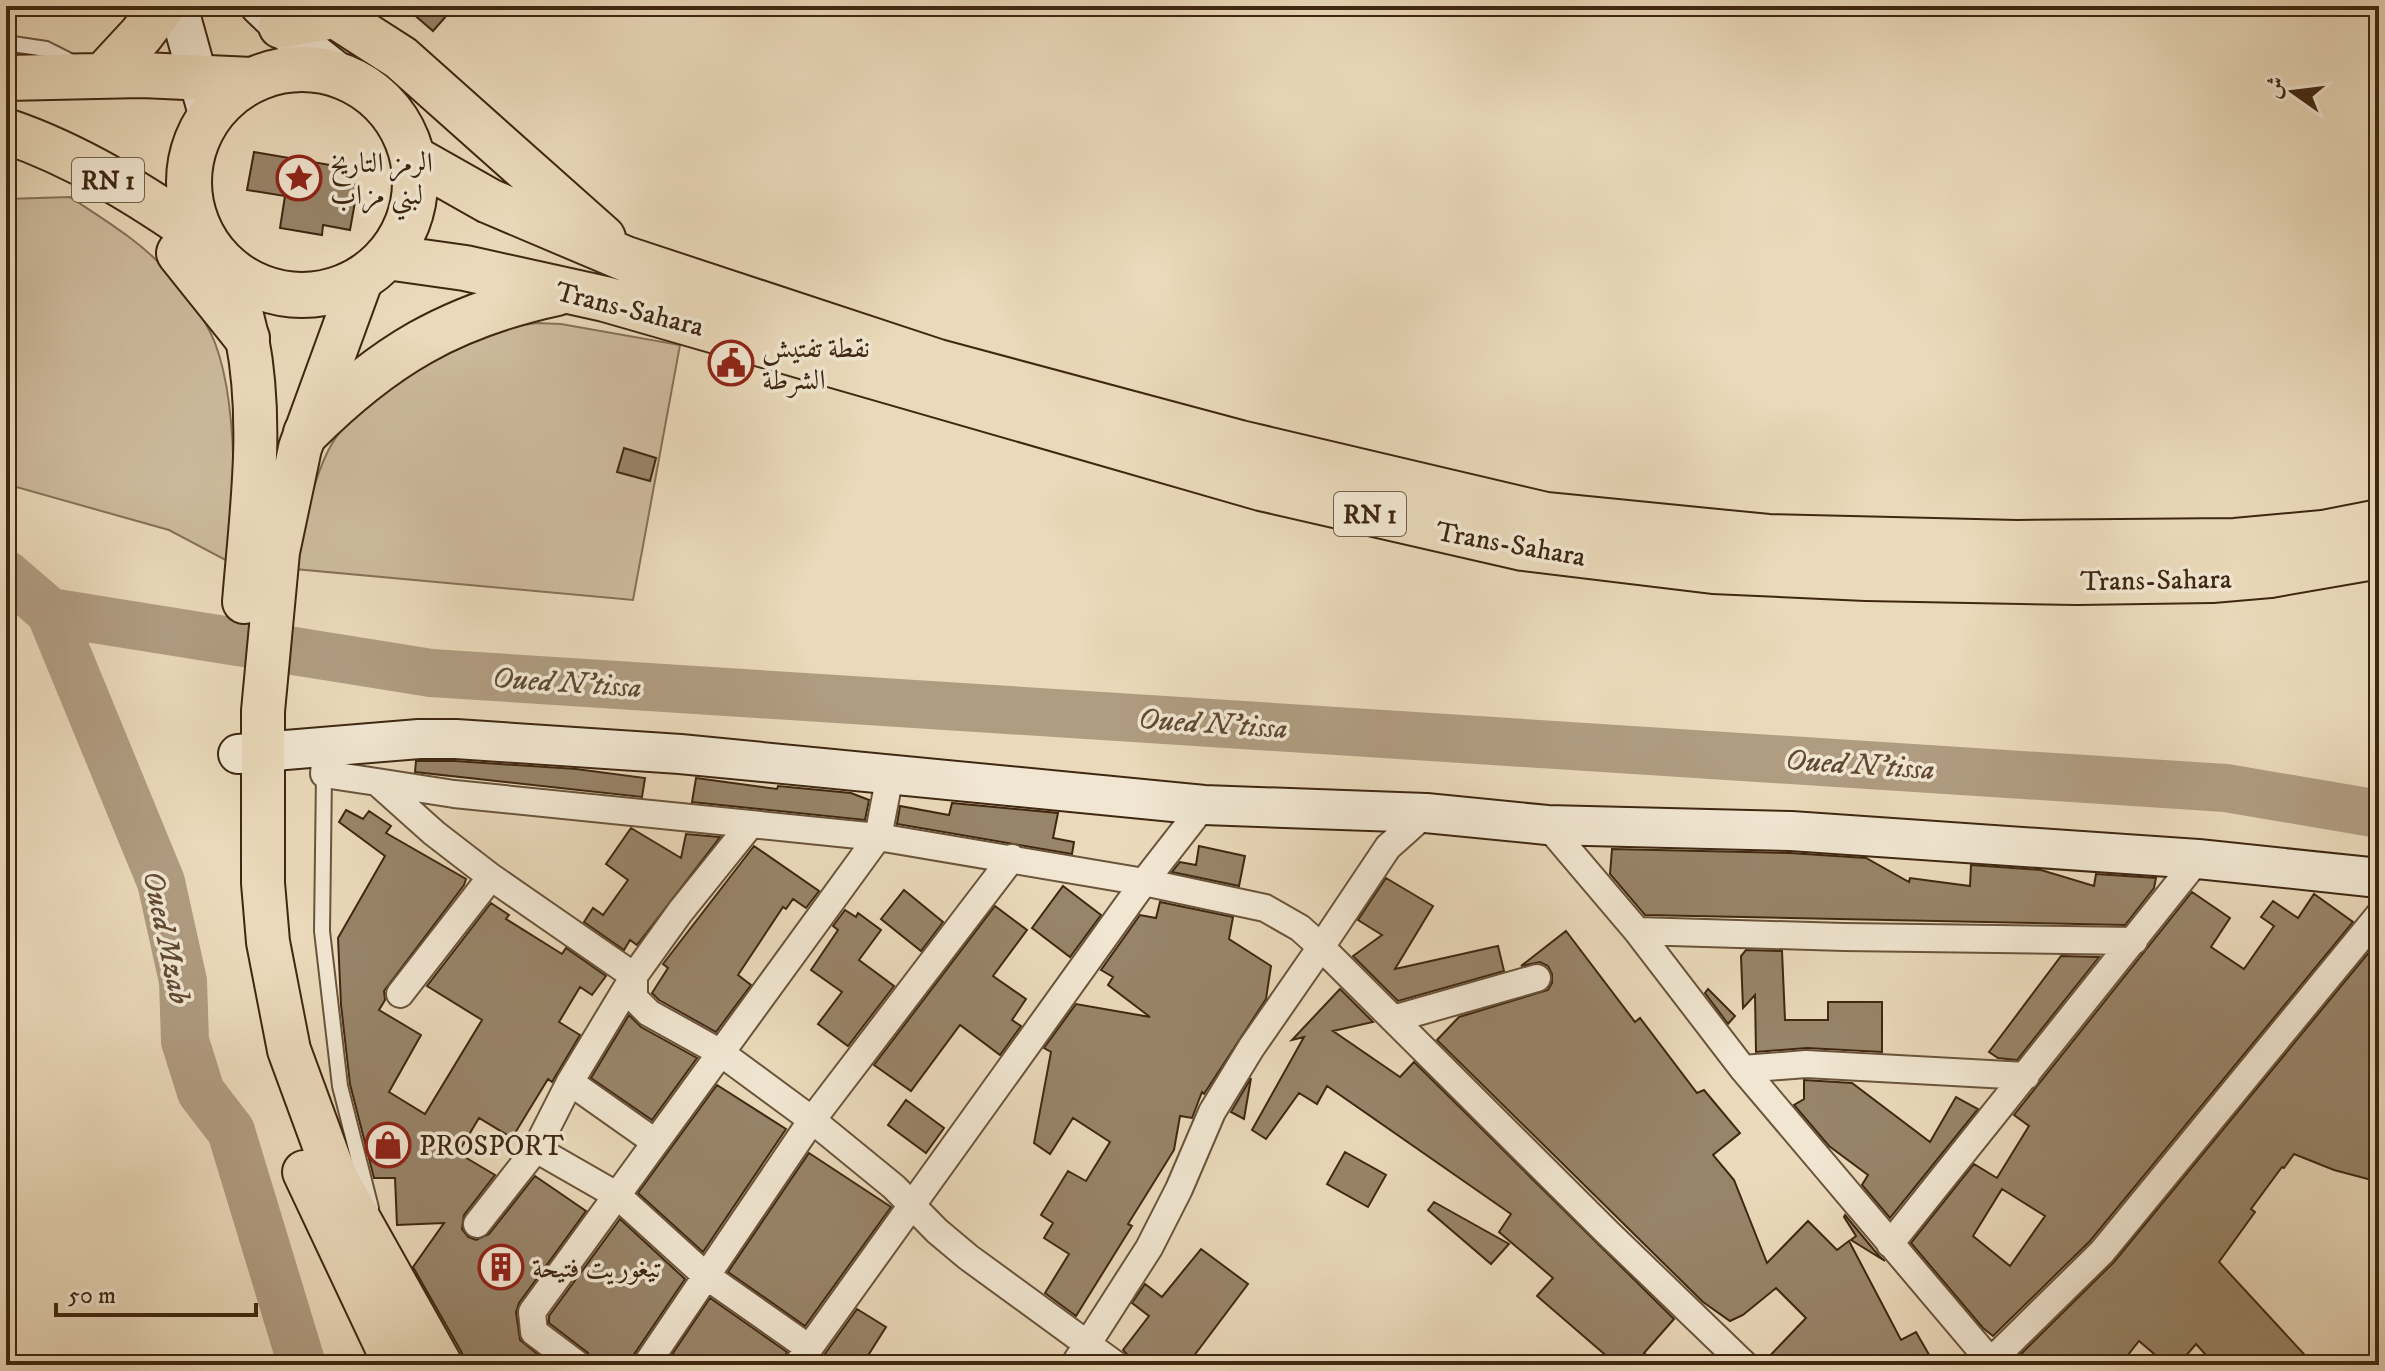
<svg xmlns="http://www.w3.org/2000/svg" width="2385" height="1371" viewBox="0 0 2385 1371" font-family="'IM FELL DW Pica',Amiri,serif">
  <rect width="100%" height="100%" fill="#ead9ba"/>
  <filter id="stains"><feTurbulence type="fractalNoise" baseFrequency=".0025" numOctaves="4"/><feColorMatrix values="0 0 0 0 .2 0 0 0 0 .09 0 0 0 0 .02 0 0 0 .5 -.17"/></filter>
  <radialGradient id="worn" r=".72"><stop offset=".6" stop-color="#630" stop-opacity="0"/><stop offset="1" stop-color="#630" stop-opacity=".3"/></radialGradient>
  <path fill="#cdbb9d" stroke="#867157" stroke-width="2" d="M70,197C103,219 140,241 167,271C185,291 205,318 215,343C238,403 235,499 231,563L169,530L9,485L6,480V199Z
    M537,323L561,324L680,345L633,600L295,569C304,530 310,487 328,451C357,392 474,330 537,323Z"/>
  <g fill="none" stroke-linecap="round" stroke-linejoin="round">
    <path stroke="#b09c81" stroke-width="48" d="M6,574L50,612L161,882L183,981L185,1041L201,1092L231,1131L302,1365
      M50,612L431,673L2226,788L2379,814"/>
  </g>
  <path fill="#988469" stroke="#3f2711" stroke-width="2" fill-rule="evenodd" d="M404,6H455L433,31Z
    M254,152L336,166L333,181L358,185L350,230L323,225L322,235L280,228L285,196L247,190Z
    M624,448L656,458L650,481L617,472Z
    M416,761H455L576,769L645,778L642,797L415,772Z
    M696,778L777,789L778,786L851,793L869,800L865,820L692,802Z
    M952,803L1058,813L1053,838L1074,842L1072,854L897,824L900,806L949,815Z
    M346,810L363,819L369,811L391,826L386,833L466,879L464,885L384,991L385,1000L379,1010L421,1035L389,1092L425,1114L482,1020L427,986L491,903L509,915L506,919L562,954L566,948L606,976L592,995L580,987L559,1022L580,1035L552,1082L548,1079L512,1138L479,1118L458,1153L495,1175L464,1215L462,1229L468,1237L476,1240L489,1234L535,1176L586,1211L519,1303L516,1312L520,1340L551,1365H465L462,1353L413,1267L444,1223L397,1225L395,1178H374L350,1084L341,1005L338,938L385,856L339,822Z
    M631,828L681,858L686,834L720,837L637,945L630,940L624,950L584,922L593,908L603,915L628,880L606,864Z
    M754,846L819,891L806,908L793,899L786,909L783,907L738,975L751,985L716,1032L659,1000L652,993L668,968L663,964Z
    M1199,846L1245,856L1239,886L1172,872L1180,862L1196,865Z
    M1612,849L1790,853L1866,858L1909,882L1910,878L1970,886L1971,865L2041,870L2094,886L2096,874L2156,878L2154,888L2125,925L1645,915L1610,874Z
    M1386,878L1433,906L1395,969L1498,946L1504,971L1398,1001L1353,956L1382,935L1358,920Z
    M1063,886L1101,915L1070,957L1032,928Z
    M904,890L943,922L921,951L881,919Z
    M2192,892L2230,918L2211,947L2244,969L2274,926L2261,917L2273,901L2298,918L2314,894L2353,922L2090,1241L1993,1336L1983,1328L1911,1243L1974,1164L1997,1178L2029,1126L2014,1115ZM2002,1189L2045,1216L2010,1266L1973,1236Z
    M1160,902L1233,917L1229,939L1271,966L1266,999L1204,1094L1202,1092L1192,1118L1180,1116L1174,1150L1128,1224L1132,1226L1076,1316L1045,1293L1069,1254L1044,1238L1053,1223L1041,1215L1068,1171L1086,1181L1110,1142L1073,1118L1050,1154L1034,1143L1051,1052L1044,1048L1076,1004L1150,1017L1108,985L1113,977L1101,970L1140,915L1156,918Z
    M995,906L1027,930L993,976L1026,999L1012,1020L1021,1026L1000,1055L960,1025L911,1091L874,1065Z
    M845,910L856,917L858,913L881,930L859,960L894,986L848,1046L818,1024L842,992L811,970L838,930L833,926Z
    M1566,931L1635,1022L1640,1018L1697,1093L1704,1090L1740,1133L1713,1155L1734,1180L1767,1263L1808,1221L1837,1250L1849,1241L1901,1340L1916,1332L1935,1365H1761L1806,1318L1776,1288L1743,1315L1730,1321L1703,1302L1437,1040L1459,1017L1548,990L1552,983V974L1548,966L1540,962L1521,966Z
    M2379,940V1182L2334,1170L2294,1154L2284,1168L2282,1167L2251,1209L2255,1212L2219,1262L2314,1365H2215L2196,1344L2178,1365H2167L2139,1341L2120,1365H2015L2013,1362L2114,1262Z
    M1746,950L1782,951L1785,1020H1828V1002H1882V1052L1807,1048L1756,1052L1755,995L1743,1008L1741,956Z
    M2061,956L2099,957L2017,1060L1998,1058L1989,1052Z
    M1340,989L1373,1022L1333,1031L1400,1077L1414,1062L1674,1319L1644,1353L1657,1365H1617L1537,1296L1553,1278L1499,1232L1511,1214L1327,1086L1317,1104L1299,1093L1266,1139L1252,1130L1304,1037L1292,1040Z
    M1708,989L1735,1016L1728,1024L1705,993Z
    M629,1015L641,1027L697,1058L652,1120L591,1078Z
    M1251,1078L1244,1119L1231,1112Z
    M1804,1080L1852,1083L1930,1142L1956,1097L1978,1109L1890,1218L1862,1185L1868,1175L1829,1146L1794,1105L1804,1099Z
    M717,1085L786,1129L703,1252L638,1193Z
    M906,1100L944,1128L926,1153L888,1125Z
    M1345,1152L1386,1175L1368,1207L1327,1184Z
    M809,1153L891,1207L805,1326L728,1272Z
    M1434,1202L1509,1244L1491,1264L1428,1210Z
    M1845,1215L1879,1256L1885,1261L1851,1240L1856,1236L1844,1217Z
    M620,1219L685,1279L633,1356L630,1365H594L588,1353L549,1323V1316Z
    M1201,1249L1248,1284L1187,1365H1137L1123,1350L1149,1316L1132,1303L1145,1284L1162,1297Z
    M710,1298L787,1352L781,1365H665Z
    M857,1309L886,1327L862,1365H817Z"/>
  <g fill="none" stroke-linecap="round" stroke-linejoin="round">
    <g stroke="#6a543b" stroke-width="18">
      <path id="service" d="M6,43L46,49L78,65
        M324,774L322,931L340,1086L371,1208"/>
    </g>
    <g stroke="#6a543b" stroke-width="30">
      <path id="minor" d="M326,747L324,774L377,782L434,833L491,877L634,976V998L649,1013L721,1053L812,1120L894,1187L937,1231L968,1257L1116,1365
        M377,782L454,794L878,837L1144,882L1265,908L1300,928L1321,947L1251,1048L1212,1112L1179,1189L1149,1248L1074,1365
        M1426,813L1388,847L1321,947L1607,1232L1745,1365
        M1547,825L1637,931L1743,1069L1991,1362
        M1637,931L1844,937L2134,941
        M400,994L491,877
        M1393,1019L1537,978
        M1743,1069L1806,1064L2026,1076
        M570,1082L655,1142
        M536,1149L618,1196L705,1275L809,1348
        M477,1224L536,1149L570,1082L634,976L680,912L750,825
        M1890,1244L2198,859
        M578,1365L534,1332L532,1312L878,837L890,775
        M646,1365L812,1120L1012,858
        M797,1365L1144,882L1204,805
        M1987,1365L2102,1252L2379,915"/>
    </g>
    <g stroke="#3f2711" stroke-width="42">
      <path id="secondary" d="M178,6L209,118
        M260,6L293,37L341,75
        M238,754L419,739H456L680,754L1204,805L1426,813L1547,825L1791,831L2198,859L2379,878"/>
    </g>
    <g stroke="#3f2711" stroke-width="46">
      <path id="primary" d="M227,267C234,291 243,314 247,338C264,425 251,515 244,602
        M362,278L300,448L278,552L263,711V883L268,942L289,1050L336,1178L441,1365
        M304,1172L395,1365"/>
    </g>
    <g stroke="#3f2711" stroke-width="48">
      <path id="trunk" d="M320,6L401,58L603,238
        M281,26L334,16
        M189 182a113 113 0 1 1 226 0a113 113 0 1 1-226 0Z
        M103,76L141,35L163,6
        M6,78L142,75L252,80
        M6,131C77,155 143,196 204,239
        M413,158L489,201L626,259L938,362L1240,443L1546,515L1768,537L2017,543L2235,541L2323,533L2379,522
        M179,253L247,338
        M387,257L465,268L605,299L1261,488L1523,548L1713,571L1866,578L2077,582L2212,580L2270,575L2379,556
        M306,433C383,356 450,316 557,293"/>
    </g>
    <use href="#service" stroke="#f1e6d2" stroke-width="14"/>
    <use href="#minor" stroke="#f1e6d2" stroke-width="26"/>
    <use href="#secondary" stroke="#f1e6d2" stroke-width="38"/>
    <use href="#primary" stroke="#ead9ba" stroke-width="42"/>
    <use href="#trunk" stroke="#ead9ba" stroke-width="44"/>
  </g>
  <defs>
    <g id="sight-ring" transform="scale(2.3)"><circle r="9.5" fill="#f1e6d2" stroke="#8f2418" stroke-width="1.5"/><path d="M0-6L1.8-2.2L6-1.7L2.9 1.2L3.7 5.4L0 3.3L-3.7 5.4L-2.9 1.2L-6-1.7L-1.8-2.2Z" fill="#8f2418"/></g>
    <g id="civic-ring" transform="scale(2.3)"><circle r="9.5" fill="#f1e6d2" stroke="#8f2418" stroke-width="1.5"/><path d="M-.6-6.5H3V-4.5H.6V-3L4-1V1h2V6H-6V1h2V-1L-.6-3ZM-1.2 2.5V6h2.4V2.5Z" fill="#8f2418"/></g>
    <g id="shop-ring" transform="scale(2.3)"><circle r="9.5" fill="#f1e6d2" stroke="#8f2418" stroke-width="1.5"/><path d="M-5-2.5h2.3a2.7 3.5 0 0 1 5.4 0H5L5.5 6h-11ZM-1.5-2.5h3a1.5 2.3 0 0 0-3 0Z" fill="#8f2418"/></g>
    <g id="building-ring" transform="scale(2.3)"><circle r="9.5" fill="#f1e6d2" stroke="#8f2418" stroke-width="1.5"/><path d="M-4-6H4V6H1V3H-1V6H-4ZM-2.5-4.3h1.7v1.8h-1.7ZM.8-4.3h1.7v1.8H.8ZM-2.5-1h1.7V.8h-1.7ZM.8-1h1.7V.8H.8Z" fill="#8f2418"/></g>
  </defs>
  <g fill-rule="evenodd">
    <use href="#sight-ring" x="299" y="178"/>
    <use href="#civic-ring" x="731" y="363"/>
    <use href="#shop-ring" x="388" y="1145"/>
    <use href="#building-ring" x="501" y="1267"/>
  </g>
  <g text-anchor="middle" stroke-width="7" stroke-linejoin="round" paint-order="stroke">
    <g fill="#f1e6d2" stroke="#74604b" stroke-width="2">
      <rect x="72" y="158" width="72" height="44" rx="6"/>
      <rect x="1334" y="492" width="72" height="44" rx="6"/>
    </g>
    <g font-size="26" font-weight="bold" fill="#3f2711">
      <text x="108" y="189">RN 1</text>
      <text x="1370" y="523">RN 1</text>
    </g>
    <g font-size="28" fill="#3f2711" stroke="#f1e6d2" text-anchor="start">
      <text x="330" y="172">الرمز التاريخ<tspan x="330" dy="32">لبني مزاب</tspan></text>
      <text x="762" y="357">نقطة تفتيش<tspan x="762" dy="32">الشرطة</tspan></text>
      <text x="419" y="1155">PROSPORT</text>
      <text x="532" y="1277">تيغوريت فتيحة</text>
    </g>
    <g font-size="28" fill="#3f2711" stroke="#f1e6d2">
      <text transform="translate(630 308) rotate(14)" y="10">Trans-Sahara</text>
      <text transform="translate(1511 543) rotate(10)" y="10">Trans-Sahara</text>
      <text transform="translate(2156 579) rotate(-1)" y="10">Trans-Sahara</text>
    </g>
    <g font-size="30" font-style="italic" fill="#614a33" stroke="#f1e6d2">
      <text transform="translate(567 682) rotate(4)" y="10">Oued N'tissa</text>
      <text transform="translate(1213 723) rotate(4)" y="10">Oued N'tissa</text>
      <text transform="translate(1860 764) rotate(4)" y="10">Oued N'tissa</text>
      <text transform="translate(167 937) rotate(78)" y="10">Oued Mzab</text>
    </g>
  </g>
  <rect width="2385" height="1371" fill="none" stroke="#ead9ba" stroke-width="32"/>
  <rect x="8" y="8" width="2369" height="1355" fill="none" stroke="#3f2711" stroke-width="4"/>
  <rect x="16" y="16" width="2353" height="1339" fill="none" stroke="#3f2711" stroke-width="2"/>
  <g transform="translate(2293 92) rotate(284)" stroke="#f1e6d2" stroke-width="6" paint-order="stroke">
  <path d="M0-6L14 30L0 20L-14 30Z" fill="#3f2711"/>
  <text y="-12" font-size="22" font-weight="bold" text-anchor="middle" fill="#3f2711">ش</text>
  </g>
  <path d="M56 1303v12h200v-12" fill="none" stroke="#3f2711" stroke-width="4"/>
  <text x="68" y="1303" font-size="24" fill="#3f2711" stroke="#f1e6d2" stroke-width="6" paint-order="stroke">50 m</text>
  <rect width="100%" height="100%" filter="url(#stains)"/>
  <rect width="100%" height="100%" fill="url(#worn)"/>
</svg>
